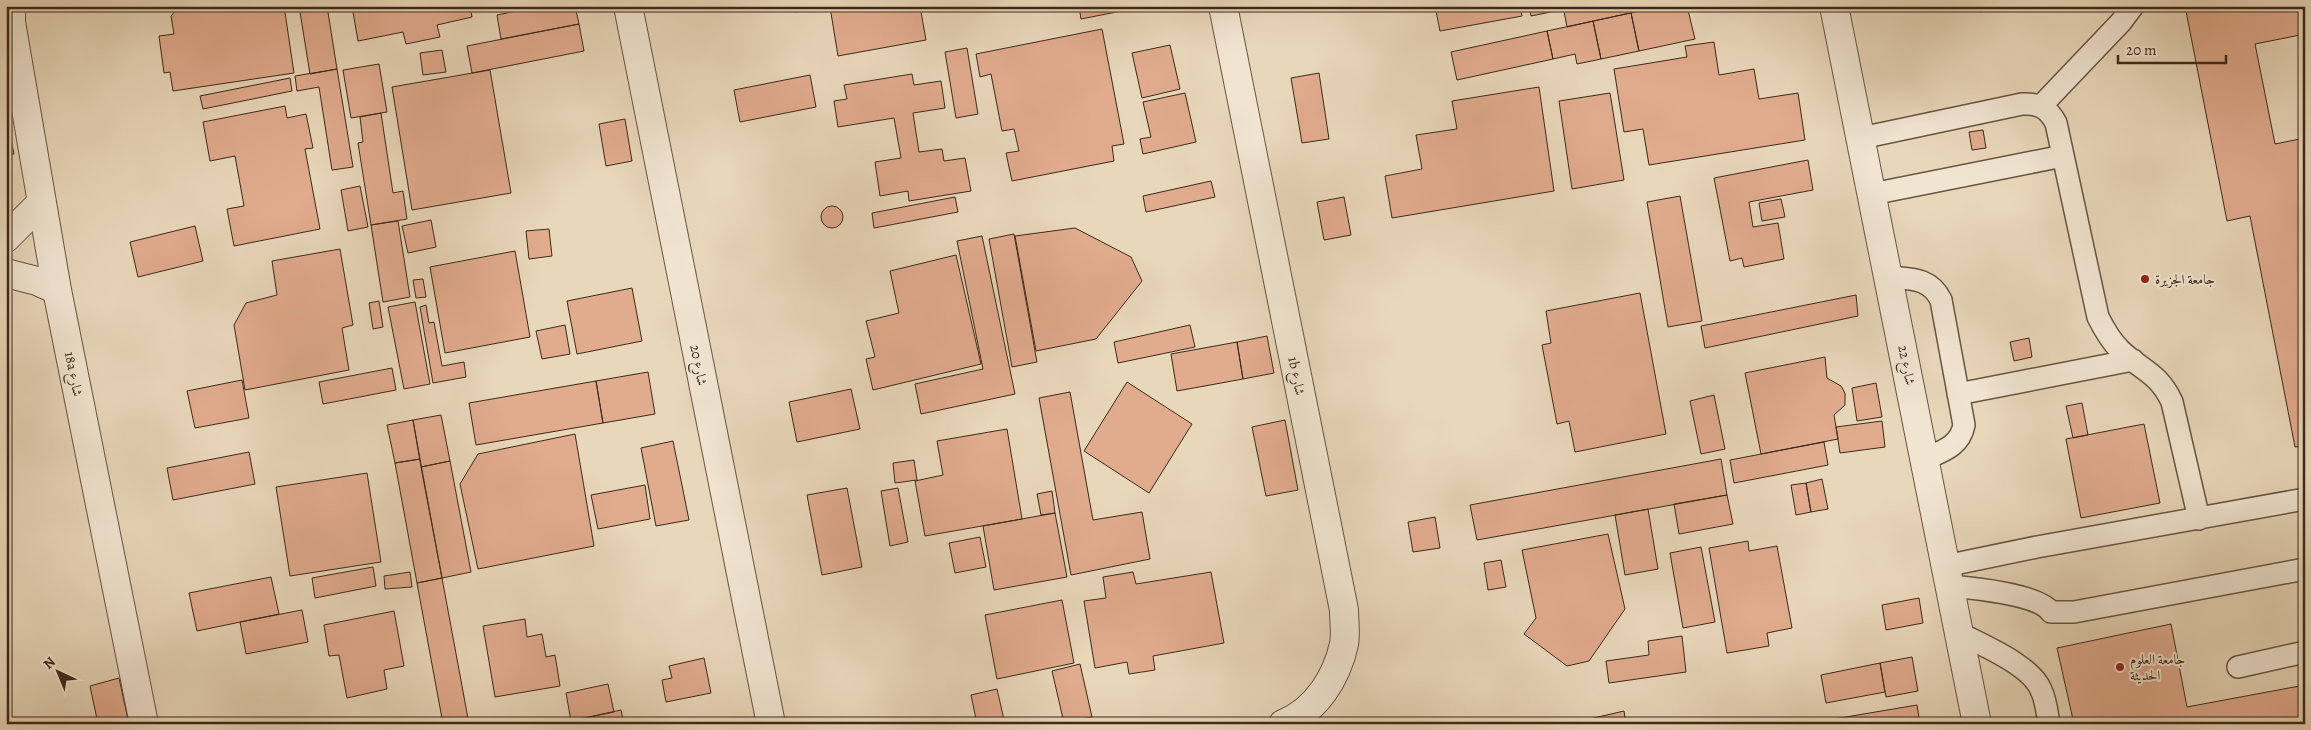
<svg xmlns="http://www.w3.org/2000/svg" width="2311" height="730" viewBox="0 0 2311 730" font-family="Alegreya,Amiri,serif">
  <rect width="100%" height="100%" fill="#e9d7ba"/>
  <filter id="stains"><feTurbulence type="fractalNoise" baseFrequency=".004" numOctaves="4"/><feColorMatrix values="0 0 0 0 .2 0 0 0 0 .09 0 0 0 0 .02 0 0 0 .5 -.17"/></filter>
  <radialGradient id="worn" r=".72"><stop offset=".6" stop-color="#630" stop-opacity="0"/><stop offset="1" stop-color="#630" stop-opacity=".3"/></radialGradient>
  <path fill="#e1ab8e" stroke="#3d291a" d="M179,6H284L294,73L173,91L170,72L164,73L159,36L174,34L171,16Z
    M299,6H327L337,69L310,74Z
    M352,6H470L472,17L437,25L440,37L406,44L403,32L358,41Z
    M541,6H575L579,24L501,39L497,15Z
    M794,6H920L926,40L838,56L830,7L795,12Z
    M1079,6H1147L1081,19Z
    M1435,6H1520L1522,16L1440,31Z
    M1529,6H1560L1561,10L1531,16Z
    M1563,6H1661L1567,27Z
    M1661,6H1687L1695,39L1639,51L1631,13Z
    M1979,6H2006L1980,12Z
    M2185,6H2305V34L2255,44L2275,144L2305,138V446L2295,447L2250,216L2227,221Z
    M1631,13L1639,51L1601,59L1593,21Z
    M1593,21L1601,59L1577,64L1575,54L1553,59L1547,31Z
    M579,24L584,51L472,73L467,46Z
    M1102,29L1124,144L1112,146L1114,161L1012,181L1006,153L1019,151L1014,129L1002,131L991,74L980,77L976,54Z
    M1547,31L1553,59L1457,80L1451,52Z
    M1714,42L1719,75L1754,69L1759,99L1798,93L1805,140L1649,165L1643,129L1624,132L1614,69L1687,57L1685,46Z
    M1170,45L1180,89L1142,98L1132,53Z
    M967,48L978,114L956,118L945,52Z
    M442,50L446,72L423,75L420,53Z
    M379,64L387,112L351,118L343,70Z
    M337,69L353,167L332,170L319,87L297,91L295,76Z
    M490,70L511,193L412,210L392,87Z
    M1319,73L1329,139L1302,143L1291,78Z
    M912,74L914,85L941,81L945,108L913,113L919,152L942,149L944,161L965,158L971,191L909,201L908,191L880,196L875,162L901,158L894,118L838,127L834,101L847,99L844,85Z
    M810,75L816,107L740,122L734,90Z
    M290,78L292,91L203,109L200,96Z
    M1539,87L1554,191L1392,218L1385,176L1422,169L1416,135L1457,129L1452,101Z
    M1185,93L1196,142L1143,154L1140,139L1151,137L1143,102Z
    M1610,93L1624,180L1572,189L1559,101Z
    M285,106L287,118L306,114L313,148L305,149L320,229L234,246L227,209L244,206L235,156L210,161L203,122Z
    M381,113L393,193L403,191L407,219L371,225L358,143L363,142L360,117Z
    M6,114L14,154L6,155Z
    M625,119L632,161L606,166L599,124Z
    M1983,130L1986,148L1972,150L1969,132Z
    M1808,160L1813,190L1749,202L1753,227L1778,223L1784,259L1744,267L1742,258L1730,261L1714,178Z
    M1211,181L1215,197L1146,212L1143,196Z
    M360,186L368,227L348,231L341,190Z
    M1680,196L1702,321L1668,327L1647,202Z
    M955,197L958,212L874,228L872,213Z
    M1344,197L1351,235L1324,240L1317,202Z
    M1781,199L1785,217L1762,221L1759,203Z
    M821 217a11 11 0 1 1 22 0a11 11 0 1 1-22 0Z
    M431,220L436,247L408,253L402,226Z
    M398,221L410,297L383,302L371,225Z
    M195,226L203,261L138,277L130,242Z
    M1075,228L1131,257L1142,281L1096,339L1036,351L1015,236Z
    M549,229L552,256L529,259L526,231Z
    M1014,234L1037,362L1012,367L989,239Z
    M982,236L1015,394L921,414L915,384L983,369L957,241Z
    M340,249L353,325L342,328L349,370L245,390L234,325L246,303L277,295L272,261Z
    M515,251L530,337L445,353L430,267Z
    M956,255L981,364L873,390L866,359L875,357L866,321L899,313L890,271Z
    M423,279L426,297L416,298L413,280Z
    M632,288L642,341L577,354L567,301Z
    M1640,293L1666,434L1575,452L1569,421L1557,424L1542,345L1551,343L1546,311Z
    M1856,295L1858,316L1705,348L1701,326Z
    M379,301L383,327L373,329L369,303Z
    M415,302L430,384L404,389L388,307Z
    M426,305L429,323L434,322L442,366L464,362L466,377L433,383L420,307Z
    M565,325L570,354L542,359L536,331Z
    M1190,325L1195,347L1118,363L1114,342Z
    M1267,336L1274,373L1243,379L1237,342Z
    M2029,338L2032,357L2014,361L2010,342Z
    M1237,342L1243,379L1177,391L1171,354Z
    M1825,357L1827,378L1841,386L1845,393V405L1834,415L1838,439L1761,454L1745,373Z
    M392,368L396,390L323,404L319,382Z
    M648,372L655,414L603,423L596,381Z
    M242,380L249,418L195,428L187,391Z
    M596,381L603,423L476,445L469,403Z
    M1127,382L1192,424L1149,493L1084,451Z
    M1876,383L1882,417L1857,421L1852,388Z
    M851,389L860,429L797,442L789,402Z
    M1070,392L1093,520L1142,512L1150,559L1071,575L1039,398Z
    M1714,395L1725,449L1701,454L1690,401Z
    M2082,403L2088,435L2073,438L2066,406Z
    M441,415L450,461L421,467L413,420Z
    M413,420L420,459L395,463L387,425Z
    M1285,420L1298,490L1266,496L1252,427Z
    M1882,421L1885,447L1840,453L1836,427Z
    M2144,424L2160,503L2081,518L2066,439Z
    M1007,429L1022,519L925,536L915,481L943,475L937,441Z
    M575,434L594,546L478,569L460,484L478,454Z
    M673,441L689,520L656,526L641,448Z
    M1824,442L1828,465L1734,483L1730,460Z
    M249,452L255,484L173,500L167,468Z
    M420,459L442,578L417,583L395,463Z
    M1721,459L1727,495L1477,540L1470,505Z
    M914,460L917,480L895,483L893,463Z
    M450,461L471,572L442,578L421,467Z
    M367,473L381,562L290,576L276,487Z
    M1822,479L1828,509L1811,512L1806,483Z
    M1806,483L1811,512L1796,515L1791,485Z
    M645,485L650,519L598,529L591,495Z
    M847,488L862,567L822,575L807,495Z
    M898,488L908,542L890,546L881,491Z
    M1052,491L1055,513L1041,515L1037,494Z
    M1727,495L1733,524L1679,534L1674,504Z
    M1648,509L1658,569L1625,575L1615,515Z
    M1055,513L1067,577L994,590L983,526Z
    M1435,517L1440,548L1413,552L1408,522Z
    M1608,534L1625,609L1589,661L1567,666L1524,634L1536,618L1522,550Z
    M980,537L986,567L955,573L949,543Z
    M1748,541L1749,551L1777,546L1792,628L1767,633L1769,646L1727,653L1709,548Z
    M1701,547L1715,622L1683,628L1670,553Z
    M1501,560L1506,587L1488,590L1484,563Z
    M373,567L376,586L315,598L312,578Z
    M410,572L412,587L385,589L384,576Z
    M1133,572L1136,584L1211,572L1224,643L1153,656L1155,670L1129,674L1127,662L1095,668L1084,601L1106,598L1103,577Z
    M271,577L279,614L197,631L189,593Z
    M442,578L469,724H443L417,583Z
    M1919,598L1923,623L1886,630L1882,605Z
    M1062,600L1074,663L997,679L985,615Z
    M302,610L308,642L246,654L240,622Z
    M394,611L404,666L384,670L387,689L347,698L339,655L329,656L324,625Z
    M525,619L527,637L542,634L546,657L555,655L560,686L495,697L483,626Z
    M2171,624L2187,707L2305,685V724H2074L2057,648Z
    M1682,636L1686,672L1609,683L1606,661L1649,655L1648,641Z
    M1912,657L1918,691L1886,697L1880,663Z
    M704,658L711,693L666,702L662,680L672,678L669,666Z
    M1880,663L1885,692L1826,703L1821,675Z
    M1080,664L1092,717L1064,723L1052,671Z
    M119,678L129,724H98L90,686Z
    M608,684L614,712L571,721L566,693Z
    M997,689L1005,724H977L971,695Z
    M1917,705L1920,724H1823L1822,721Z
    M621,710L624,724H585L584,718Z
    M1624,711L1626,724H1573L1572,723Z
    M584,718L585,724H556L571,721Z"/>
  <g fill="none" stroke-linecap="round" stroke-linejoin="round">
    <g stroke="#685442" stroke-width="24">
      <path id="service" d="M2041,106L2121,22L2133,6
        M1861,138L2022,104C2039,103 2048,108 2056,123L2098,317C2104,329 2110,340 2120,350C2141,370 2159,373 2172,402L2199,519
        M1872,194L2063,156
        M1889,277C1912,279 1930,278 1941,300L1964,425C1960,446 1943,451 1925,459
        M1958,394L2133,360
        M1945,566L2037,547L2305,499
        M1949,586C1972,588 2038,594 2051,612H2074L2305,569
        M1959,633C1982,645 2031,665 2041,690C2046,700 2047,712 2049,724
        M2238,667L2305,652"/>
    </g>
    <g stroke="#685442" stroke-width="30">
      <path id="minor" d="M11,6V22L57,290L144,724
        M628,6L771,724
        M1223,6L1344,610C1344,620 1346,634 1344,644C1337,677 1316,711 1283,724
        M1834,6L1977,724
        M6,238L42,202
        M6,273L37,281L57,290"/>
    </g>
    <use href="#service" stroke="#f1e5d2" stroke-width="21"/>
    <use href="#minor" stroke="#f1e5d2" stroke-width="28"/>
  </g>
  <g fill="#8f2418" stroke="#f1e5d2" stroke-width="2">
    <circle cx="2145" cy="279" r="5"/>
    <circle cx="2120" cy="667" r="5"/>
  </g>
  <g text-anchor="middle" stroke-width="4" stroke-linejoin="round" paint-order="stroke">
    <g font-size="14" fill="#3d291a" stroke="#f1e5d2" text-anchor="start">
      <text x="2155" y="284">جامعة الجزيرة</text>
      <text x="2130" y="664">جامعة العلوم<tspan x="2130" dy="16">الحديثة</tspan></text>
    </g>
    <g font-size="14" fill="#3d291a" stroke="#f1e5d2">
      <text transform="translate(699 365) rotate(79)" y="5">شارع 20</text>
      <text transform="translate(1907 365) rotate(79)" y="5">شارع 22</text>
      <text transform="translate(74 374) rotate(79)" y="5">18a شارع</text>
      <text transform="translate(1297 376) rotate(79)" y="5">1b شارع</text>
    </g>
  </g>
  <rect width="2311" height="730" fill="none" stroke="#e9d7ba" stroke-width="25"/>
  <rect x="8" y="8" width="2296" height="715" fill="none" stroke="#3d291a" stroke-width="2.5"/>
  <rect x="12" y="12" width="2286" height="705" fill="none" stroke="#3d291a"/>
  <g transform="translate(58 672) rotate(316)" stroke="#f1e5d2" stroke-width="4" paint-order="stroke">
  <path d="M0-4L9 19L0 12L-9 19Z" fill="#3d291a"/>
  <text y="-8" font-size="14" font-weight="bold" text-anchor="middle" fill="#3d291a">N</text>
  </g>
  <path d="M2118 55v8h108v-8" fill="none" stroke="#3d291a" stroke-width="2.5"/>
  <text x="2126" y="55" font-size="15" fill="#3d291a" stroke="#f1e5d2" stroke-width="4" paint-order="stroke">20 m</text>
  <rect width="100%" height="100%" filter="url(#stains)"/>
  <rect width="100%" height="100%" fill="url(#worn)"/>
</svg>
